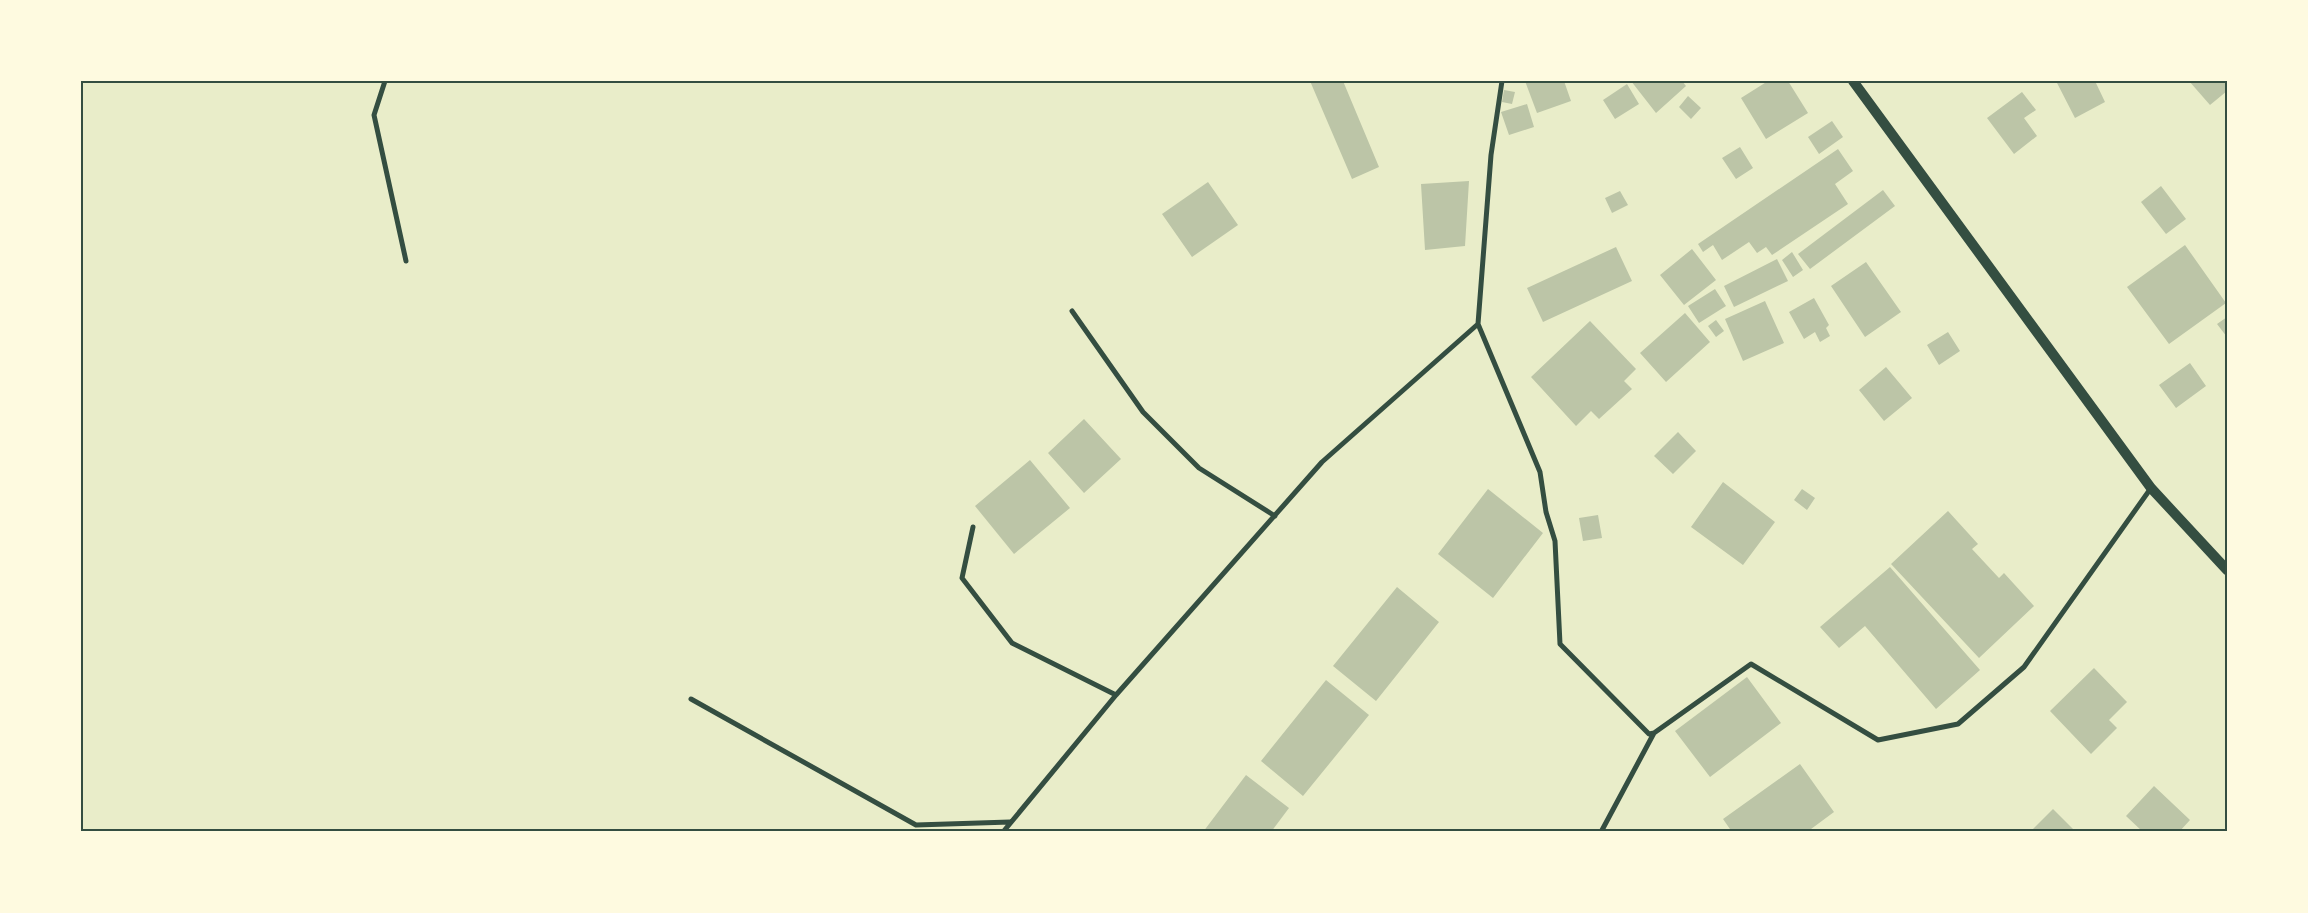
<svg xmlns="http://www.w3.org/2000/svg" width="2308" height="913" viewBox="0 0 2308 913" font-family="'Fira Sans Condensed',sans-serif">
  <rect width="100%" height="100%" fill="#e9edc9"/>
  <path fill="#bcc5a7" d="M1310,81H1343L1379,167L1352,179Z
    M1525,81H1564L1571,101L1537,113Z
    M1631,81H1682L1686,86L1656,113Z
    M1768,81H1788L1808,113L1766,139L1741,98Z
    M2056,81H2095L2105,102L2075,118Z
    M2189,81H2227V91L2210,105Z
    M1627,84L1639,104L1615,119L1603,100Z
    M1504,90L1515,92L1512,104L1502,102Z
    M2022,92L2036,110L2024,118L2037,136L2014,154L1987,118Z
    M1688,96L1701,108L1691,119L1679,107Z
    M1527,104L1534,127L1509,135L1501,112Z
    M1832,121L1843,137L1819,154L1808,137Z
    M1740,147L1753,168L1736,179L1722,158Z
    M1838,149L1853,171L1835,184L1848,204L1772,255L1766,247L1757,253L1749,242L1722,260L1713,245L1703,252L1698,244Z
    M1469,181L1465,246L1425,250L1421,184Z
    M1208,182L1238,225L1192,257L1162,214Z
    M2161,186L2186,219L2166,234L2141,202Z
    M1883,190L1895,206L1810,269L1798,254Z
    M1620,191L1628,205L1612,213L1605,198Z
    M2185,245L2226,303L2169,344L2127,287Z
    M1616,247L1632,281L1543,322L1527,288Z
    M1692,249L1716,280L1684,305L1660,275Z
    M1792,252L1803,270L1793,277L1782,260Z
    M1777,259L1788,281L1734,307L1724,286Z
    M1866,262L1901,312L1865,337L1831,286Z
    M1715,289L1726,306L1699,323L1688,306Z
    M1814,298L1829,325L1826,328L1830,336L1820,342L1815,332L1804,339L1789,312Z
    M1765,301L1784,343L1743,361L1725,319Z
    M1685,313L1710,342L1666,382L1640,353Z
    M2227,317V337L2217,324Z
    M1716,320L1724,331L1716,337L1708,326Z
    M1590,321L1636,369L1624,381L1632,389L1599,419L1591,411L1576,426L1531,377Z
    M1948,332L1960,351L1939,365L1927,345Z
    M2190,363L2206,386L2176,408L2159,385Z
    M1886,367L1912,398L1884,421L1859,390Z
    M1084,419L1121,459L1084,493L1048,453Z
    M1678,432L1696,451L1673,474L1654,456Z
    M1030,460L1070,508L1014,554L975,506Z
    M1723,482L1775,522L1743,565L1691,527Z
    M1488,489L1543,533L1493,598L1438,554Z
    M1802,489L1815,498L1807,510L1794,500Z
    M1948,511L1978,544L1972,549L1999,578L2004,573L2034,606L1979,658L1891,564Z
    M1598,515L1602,538L1583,541L1579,518Z
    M1890,567L1980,670L1936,709L1865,626L1839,648L1820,627Z
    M1397,587L1439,622L1376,701L1333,666Z
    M2094,668L2127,702L2109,720L2117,728L2091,754L2050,711Z
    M1747,677L1781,723L1710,777L1675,731Z
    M1326,680L1369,715L1303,796L1261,761Z
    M1800,764L1834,812L1807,832H1732L1723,819Z
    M1246,775L1289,808L1271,832H1203Z
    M2154,786L2190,820L2179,832H2143L2126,816Z
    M2053,809L2076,832H2033L2032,830Z"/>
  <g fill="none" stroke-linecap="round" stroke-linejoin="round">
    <path stroke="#344e41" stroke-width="5" d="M385,81L374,115L406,261
      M1502,81L1491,155L1478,324L1540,472L1546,512L1555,541L1560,644L1649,734L1654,733
      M1072,311L1143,412L1199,468L1275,516
      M973,527L962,578L1012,643L1116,695
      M691,699L916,825L1010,822
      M1003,832L1116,695L1322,462L1478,324
      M1601,832L1654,733L1751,664L1878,740L1958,724L2024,667L2151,488"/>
    <path stroke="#344e41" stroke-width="10" d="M1853,81L2151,488L2227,570"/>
  </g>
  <rect width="2308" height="913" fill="none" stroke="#fefae0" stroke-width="165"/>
  <rect x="82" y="82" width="2144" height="748" fill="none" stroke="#344e41" stroke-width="2"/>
</svg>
